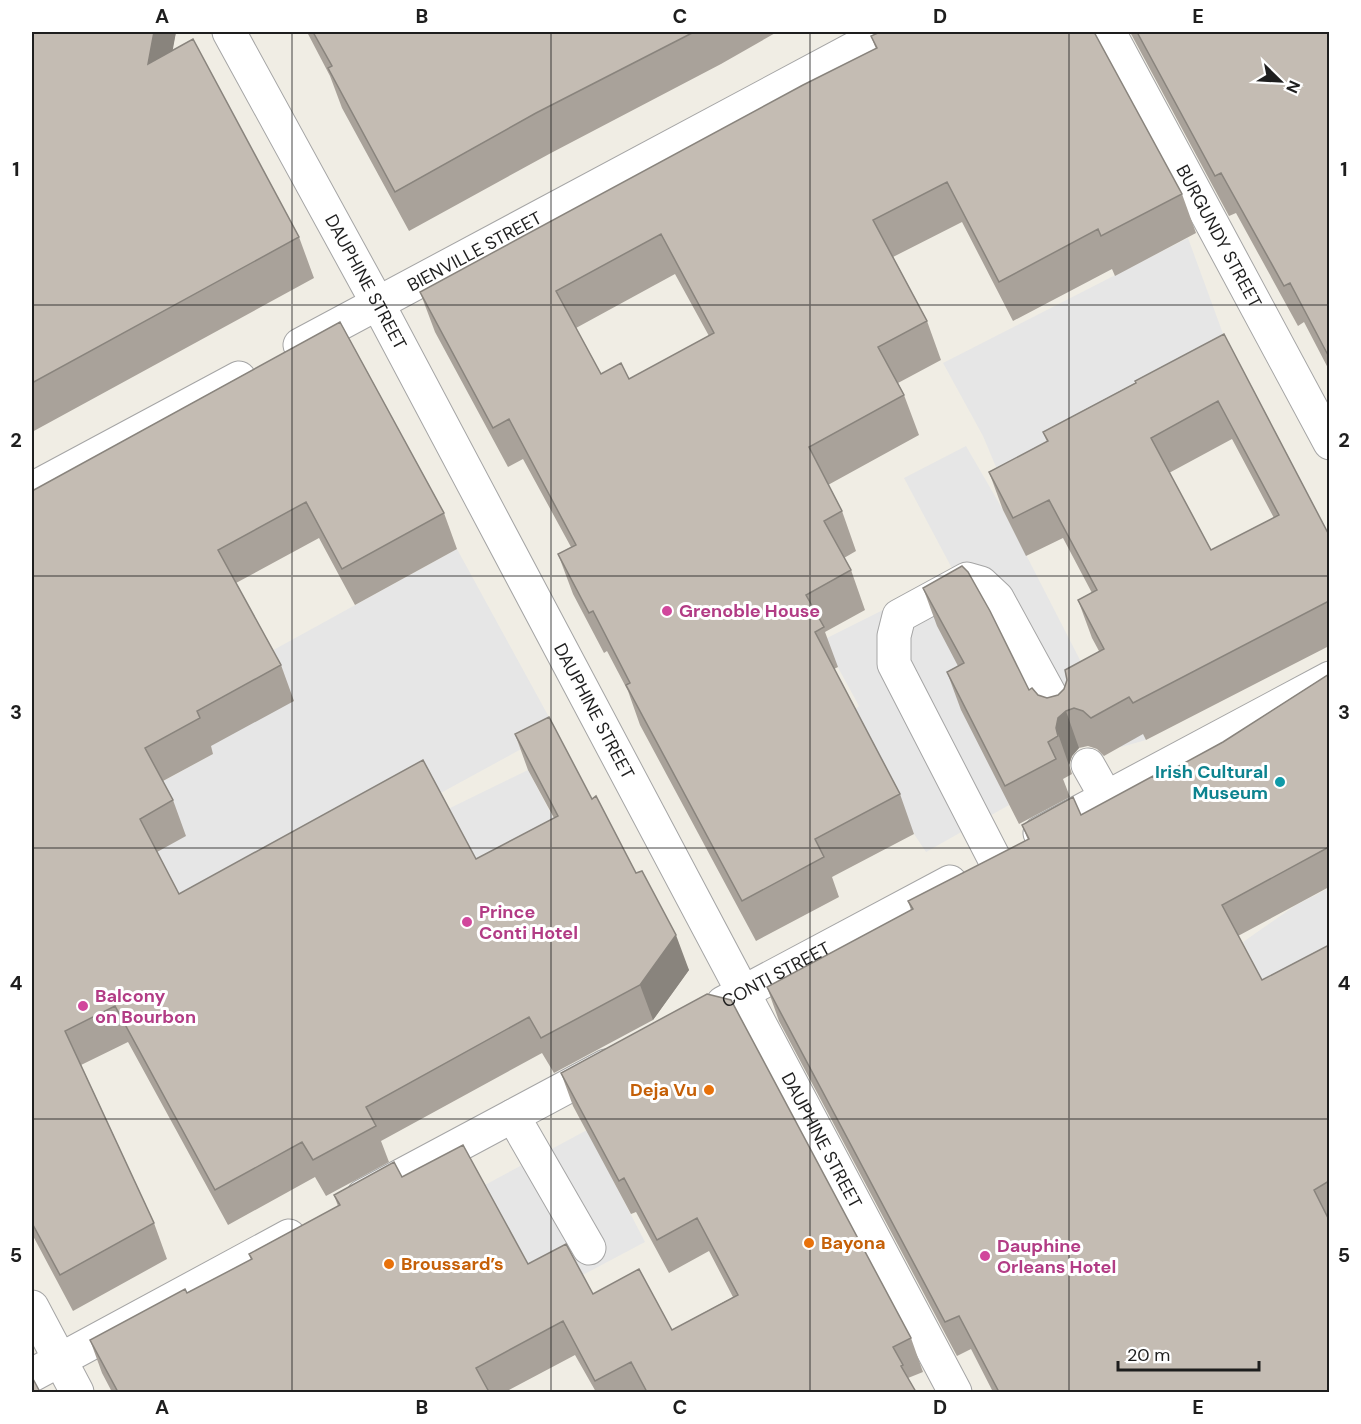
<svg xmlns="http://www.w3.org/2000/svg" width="1361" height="1424" viewBox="0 0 1361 1424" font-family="'DM Sans',sans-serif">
  <rect width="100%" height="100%" fill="#f0ede4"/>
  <path fill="#e6e6e6" d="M1188,238L1237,372L1009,498L983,436L943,363Z
    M966,446L1003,510L1081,662L1099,651L1146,740L1121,747L978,701L1009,805L926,852L914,834L851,714L859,706L823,640L955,574L904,478Z
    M457,549L556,730L192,929L152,855L158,784L213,754L210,746L268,653Z
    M528,770L571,852L568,1039L444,811Z
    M1329,888V958L1268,993L1243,942L1296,905Z
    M587,1130L645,1242L543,1296L485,1185Z"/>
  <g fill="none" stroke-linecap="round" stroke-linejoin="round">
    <g stroke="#a5a5a5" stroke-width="35">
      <g id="minor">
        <path id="s1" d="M229,32L378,304L955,1392"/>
        <path id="s2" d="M1109,32L1330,443"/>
        <path id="s3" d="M300,345L885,32"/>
        <path d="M32,489L239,378"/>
        <path d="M1088,765L1106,797"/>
        <path d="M1040,833L1330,678"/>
        <path d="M994,858L894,664V636L899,616L967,579L981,583L997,598L1062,717"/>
        <path id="s4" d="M723,1003L950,882"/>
        <path d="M513,1116L589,1248"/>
        <path d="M363,1196L606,1066"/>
        <path d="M32,1307L77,1392"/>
        <path d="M32,1375L289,1236"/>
      </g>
    </g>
    <use href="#minor" stroke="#fff" stroke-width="33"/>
  </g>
  <path fill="#a9a29a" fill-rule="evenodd" d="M32,32H176L172,50L299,237L314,278L32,432Z
    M307,32H777L721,64L551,153L409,231L342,108L330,76Z
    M1130,32H1329V370L1304,322L1298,326L1236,213L1229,216Z
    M871,36L1182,194L1196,233L1115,276L1112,269L1013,321L962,222L893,257L927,321L941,360L898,383L904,395L919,435L828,485L842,511L856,551L844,558L851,570L865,610L825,632L838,667L834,669L900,794L914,834L832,877L839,897L756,941L640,725L628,691L607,651L604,653L573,594L558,554L571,547L523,459L508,467L435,332L420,292L876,49ZM675,274L709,336L629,379L601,374L576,328Z
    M340,322L444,513L457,549L355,605L319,538L236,583L281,665L294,701L211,746L213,754L163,781L173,800L186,836L157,852L179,894L476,859L554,818L528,770L515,734L592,799L636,873L689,970L653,1020L554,1073L542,1053L381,1141L389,1162L326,1196L315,1177L228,1225L128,1042L81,1065L154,1223L167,1259L73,1311L32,1234V491Z
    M1224,334L1329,535V646L1146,740L1143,734L1104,756L1097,749L1088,746L1079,748L1072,756L1069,765L1072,774L1063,779L1070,797L1019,824L961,710L947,672L958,666L937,626L923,588L1029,690L1038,695L1047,698L1058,695L1099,651L1092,638L1078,600L1092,593L1063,538L1026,556L1003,510L989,472L1047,442L1043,432L1135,383ZM1232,439L1274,518L1211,550L1169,473Z
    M1329,674V887L1238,936L1262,980L1329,945V1392H993L971,1349L957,1356L779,1021L767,987L911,910L908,901L1028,840L1022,825L1081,815L1155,779L1223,742Z
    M561,1073L911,1338L923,1372L908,1378L916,1392H596L575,1355L505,1392H112L102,1373L90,1340L187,1293L251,1260L249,1254L338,1206L334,1195L402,1177L528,1264L672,1330L733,1297L709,1251L669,1273L636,1212L631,1214L573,1106Z"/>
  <path fill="#89847d" d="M154,32H176L163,104L148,64Z
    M1066,711L1079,748L1072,756L1069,765L1072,774L1056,728L1058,718Z
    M676,935L689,970L653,1020L640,985Z"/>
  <path fill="#c4bcb3" stroke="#89847d" stroke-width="1.5" fill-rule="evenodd" d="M32,32H154L148,64L193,39L299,237L32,383Z
    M313,32H694L536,113L395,192L328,68L332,66Z
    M880,32H1094L1182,194L1101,236L1098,229L999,282L947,182L873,220L927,321L878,347L904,395L809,447L842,511L824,521L851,570L806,595L824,627L815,632L900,794L815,839L824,857L742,901L626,685L630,683L593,611L589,613L558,554L576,545L509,419L493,428L420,292L803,85L877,48L871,36ZM661,234L714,333L629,379L621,363L601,374L556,291Z
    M1137,32H1329V357L1290,283L1284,286L1221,173L1215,176Z
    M340,322L444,513L342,569L306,502L218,550L281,665L197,711L200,718L145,748L173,800L140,819L179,894L423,760L476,859L558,816L515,734L549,717L592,799L596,796L636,873L642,871L676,935L640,985L541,1038L529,1017L366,1107L376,1126L313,1160L302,1142L215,1190L115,1006L65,1031L154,1223L60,1275L32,1223V491Z
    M1224,334L1329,535V601L1133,703L1129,697L1091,718L1083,711L1074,708L1066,711L1058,718L1056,728L1058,736L1048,742L1056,759L1005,786L947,672L964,663L923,588L962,566L968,572L990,611L1029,690L1032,688L1038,695L1047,698L1058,695L1064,689L1067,680L1065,670L1104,649L1078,600L1097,590L1049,500L1013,518L989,472L1048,441L1043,432L1136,383L1135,381ZM1218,401L1279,515L1211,550L1151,438Z
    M1329,674V847L1222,905L1262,980L1329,945V1181L1314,1190L1329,1220V1392H999L959,1316L945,1322L767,987L913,909L908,901L1029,839L1022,825L1073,797L1081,815L1153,776L1155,779L1223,742Z
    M707,994L731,1000L911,1338L893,1347L903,1365L901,1366L916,1392H647L631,1362L595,1381L563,1321L476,1368L489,1392H118L90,1340L185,1289L187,1293L252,1259L249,1254L340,1205L334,1195L394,1162L402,1177L463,1145L528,1264L566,1244L593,1294L639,1269L672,1330L738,1295L697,1218L657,1240L624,1178L619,1181L561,1073Z
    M32,1377L40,1392H32Z"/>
  <path fill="none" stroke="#1e1e1e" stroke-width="1.5" stroke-opacity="0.55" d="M292,32V1392M551,32V1392M810,32V1392M1069,32V1392M32,305H1330M32,576H1330M32,848H1330M32,1119H1330"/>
  <g fill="#d1479c" stroke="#fff" stroke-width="2">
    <circle cx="667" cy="611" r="6"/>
    <circle cx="467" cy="922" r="6"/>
    <circle cx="83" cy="1006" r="6"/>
    <circle cx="985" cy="1256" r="6"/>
  </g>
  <circle fill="#0f9aa8" stroke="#fff" stroke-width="2" cx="1280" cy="782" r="6"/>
  <g fill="#e8710a" stroke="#fff" stroke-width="2">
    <circle cx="709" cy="1090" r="6"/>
    <circle cx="809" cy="1243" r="6"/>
    <circle cx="389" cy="1264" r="6"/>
  </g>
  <g text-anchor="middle" stroke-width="6" stroke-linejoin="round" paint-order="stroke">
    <g font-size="18" fill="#1e1e1e" stroke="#fff">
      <text dy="6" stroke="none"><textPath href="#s2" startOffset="232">BURGUNDY STREET</textPath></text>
      <text dy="6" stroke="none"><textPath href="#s3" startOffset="198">BIENVILLE STREET</textPath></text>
      <text dy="6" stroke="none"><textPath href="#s1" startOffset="285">DAUPHINE STREET</textPath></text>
      <text dy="6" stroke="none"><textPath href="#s1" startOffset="771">DAUPHINE STREET</textPath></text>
      <text dy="6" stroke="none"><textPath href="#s4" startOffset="60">CONTI STREET</textPath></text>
      <text dy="6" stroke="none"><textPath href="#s1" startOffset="1257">DAUPHINE STREET</textPath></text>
    </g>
    <g font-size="18" font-weight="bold" fill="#b23c85" stroke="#fff" text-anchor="start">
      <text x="679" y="617">Grenoble House</text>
      <text x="479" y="918">Prince<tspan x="479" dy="21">Conti Hotel</tspan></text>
      <text x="95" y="1002">Balcony<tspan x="95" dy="21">on Bourbon</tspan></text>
      <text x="997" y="1252">Dauphine<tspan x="997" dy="21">Orleans Hotel</tspan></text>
    </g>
    <g font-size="18" font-weight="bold" fill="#0d838f" stroke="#fff" text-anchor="end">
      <text x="1268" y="778">Irish Cultural<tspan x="1268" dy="21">Museum</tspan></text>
    </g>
    <g font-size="18" font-weight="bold" fill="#c56008" stroke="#fff" text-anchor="start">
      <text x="697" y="1096" text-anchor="end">Deja Vu</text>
      <text x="821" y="1249">Bayona</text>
      <text x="401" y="1270">Broussard’s</text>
    </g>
  </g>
  <rect width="1361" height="1424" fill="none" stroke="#ffffff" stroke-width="66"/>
  <g transform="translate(1280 81) rotate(114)" stroke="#ffffff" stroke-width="4.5" paint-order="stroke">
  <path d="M0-4.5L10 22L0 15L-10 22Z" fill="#1e1e1e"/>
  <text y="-9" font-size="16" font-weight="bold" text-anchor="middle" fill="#1e1e1e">N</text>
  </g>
  <path d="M1118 1361v9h141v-9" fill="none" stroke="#1e1e1e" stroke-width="3"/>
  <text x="1127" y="1361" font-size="18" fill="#1e1e1e" stroke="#ffffff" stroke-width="4.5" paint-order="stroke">20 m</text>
  <rect x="33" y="33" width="1295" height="1358" fill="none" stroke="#1e1e1e" stroke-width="2"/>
  <g font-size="20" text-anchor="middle" font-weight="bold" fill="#1e1e1e">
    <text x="162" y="23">A</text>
    <text x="422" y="23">B</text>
    <text x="680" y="23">C</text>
    <text x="940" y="23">D</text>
    <text x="1198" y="23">E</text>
    <text x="16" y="176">1</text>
    <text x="1344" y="176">1</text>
    <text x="16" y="447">2</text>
    <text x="1344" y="447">2</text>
    <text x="16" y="719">3</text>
    <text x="1344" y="719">3</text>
    <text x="16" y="990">4</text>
    <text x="1344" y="990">4</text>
    <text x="16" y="1262">5</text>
    <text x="1344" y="1262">5</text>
    <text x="162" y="1414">A</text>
    <text x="422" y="1414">B</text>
    <text x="680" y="1414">C</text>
    <text x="940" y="1414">D</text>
    <text x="1198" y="1414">E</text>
  </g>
</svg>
